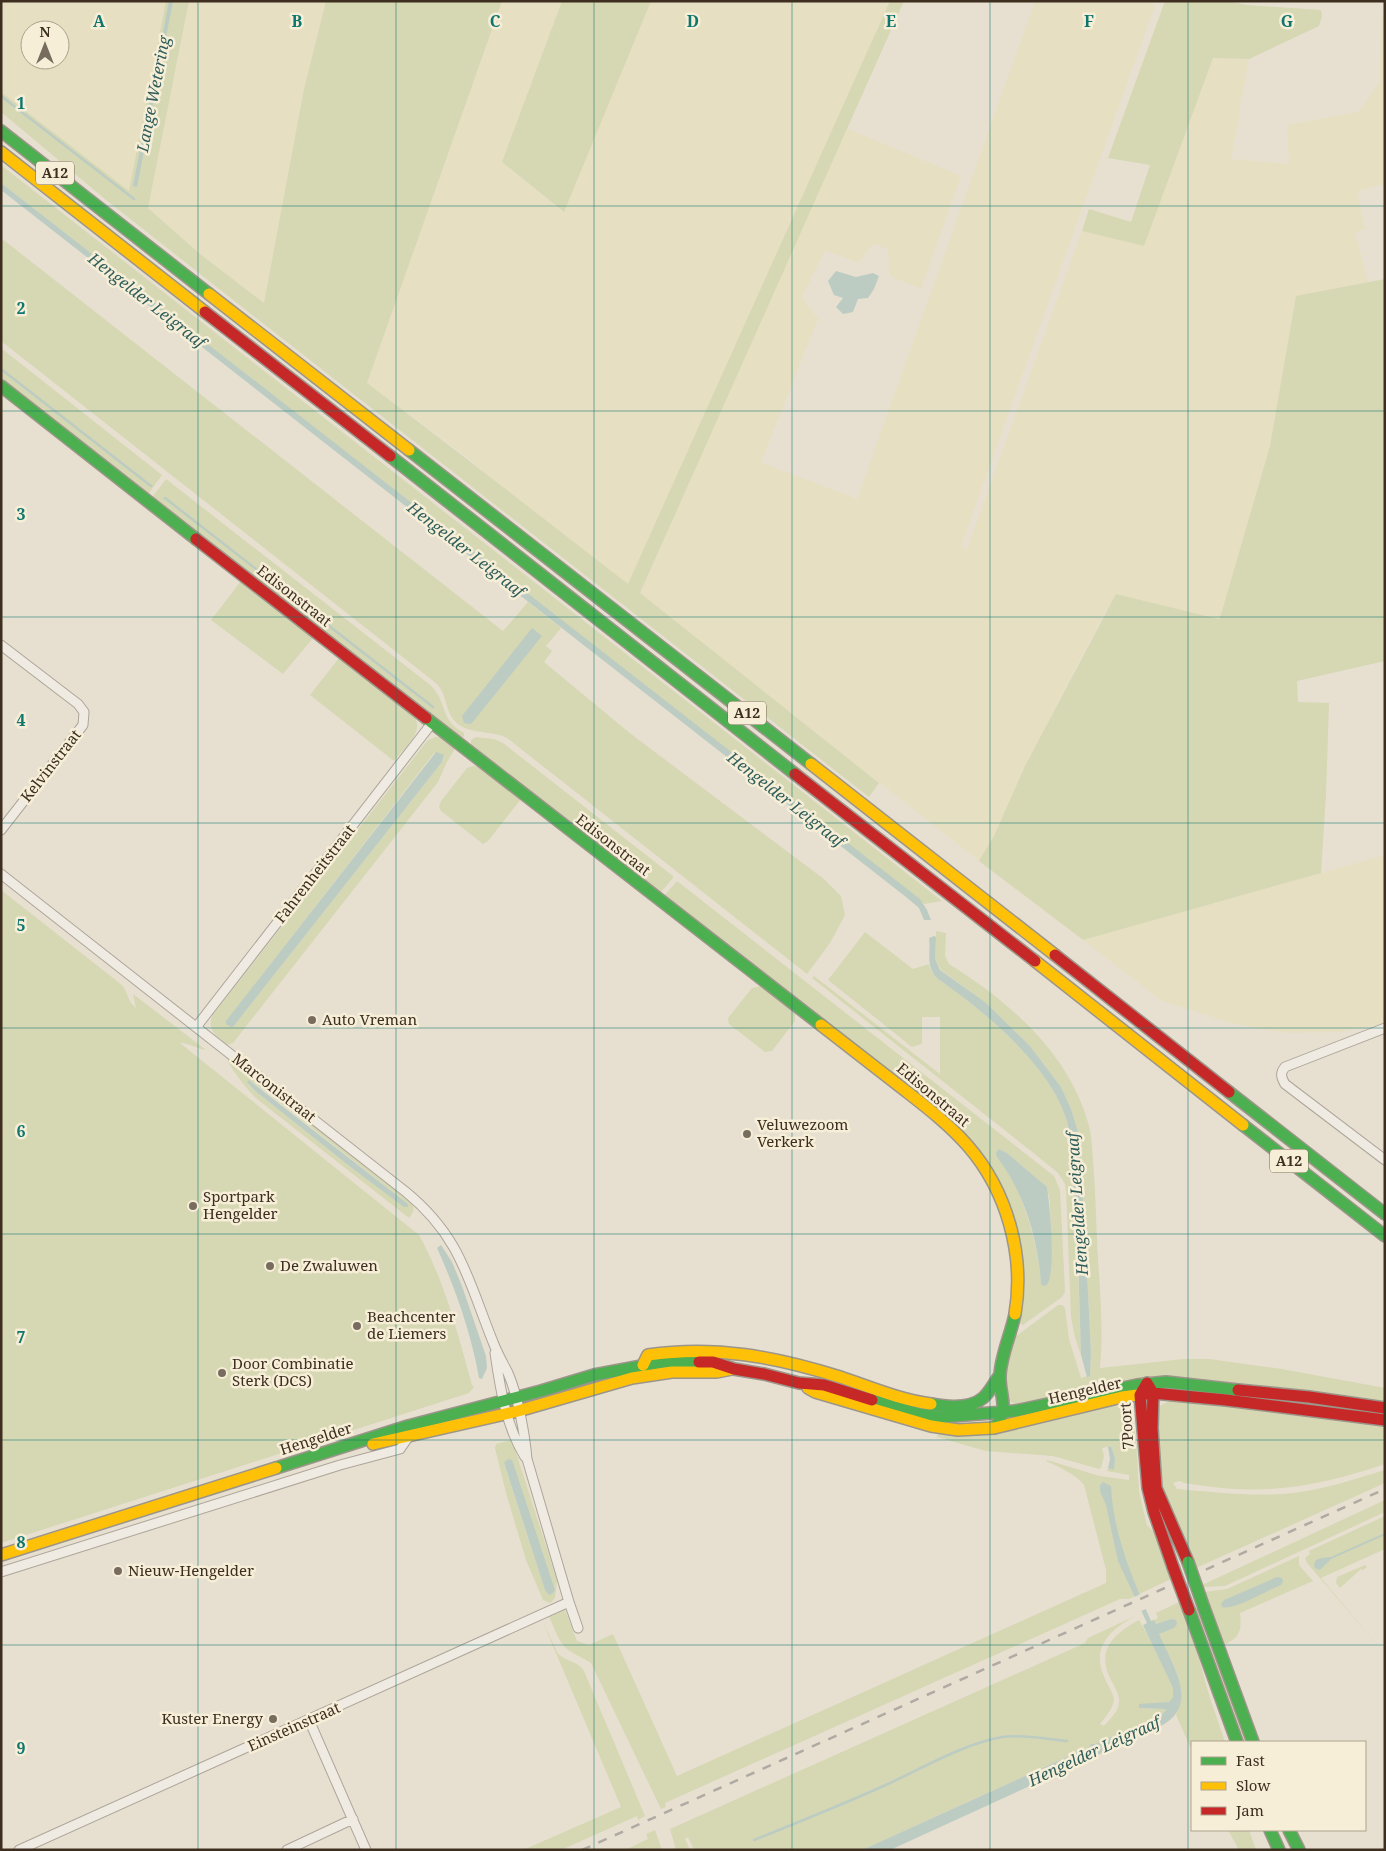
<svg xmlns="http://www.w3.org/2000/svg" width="1386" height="1851" viewBox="0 0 1386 1851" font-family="'Noto Serif',serif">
  <rect width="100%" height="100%" fill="#e7e0d1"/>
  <path fill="#e6dfc2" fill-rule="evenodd" d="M1,1H166L129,192L1,92ZM30,30H60V60H30Z
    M189,1H326L304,89L264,303L200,254L148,208Z
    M502,1H562L502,162L563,212L651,1H890L628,585L502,487L463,454L367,383Z
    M1035,1H1145L1155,5L961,546L967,549L1082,231L1144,245L1213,58L1249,59L1231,159L1289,164L1287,125L1358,112L1380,82L1381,15L1385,14V184L1357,191L1365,229L1355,232L1368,282L1296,297L1270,446L1220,618L1219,619L1106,610L1025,766L995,834L979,861L640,594L846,128L961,176L921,289L890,276L888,249L873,244L858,263L825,250L802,297L818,319L761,462L857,499Z
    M1385,855V1024L1337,1032L1286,1033L1231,1023L1162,1001L1083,940Z"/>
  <path fill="#d6d7b3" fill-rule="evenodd" d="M166,1H189L148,208L200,254L264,303L304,89L326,1H502L367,383C455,449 541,517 628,584L890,1H904L640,593L879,783L869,797L251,314L105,199L1,112V92L129,191Z
    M562,1H651L564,212L502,162Z
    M1165,1H1226L1247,5L1321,10L1322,16L1319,26L1249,59L1213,58L1144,246L1082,231L1089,209L1131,222L1150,165L1108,158Z
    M1,165L942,901L924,904L1,183Z
    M1,238L503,631L528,602L561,628L546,646L552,651L544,662L631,734L824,879L841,896L845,915L830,943L807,974L507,738C489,729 462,736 451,716C445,705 446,694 437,684L1,341Z
    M1385,279V661L1297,681L1298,702L1329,703L1326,794L1321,873L1083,940L979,861L995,834L1025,766L1116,594L1218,619L1220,618L1270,446L1296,296Z
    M1,348L162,475L149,493H147L1,379Z
    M166,479L429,684C449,702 438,719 464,733V737L460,738L154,499L153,496Z
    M241,581L313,638L283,674L211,620Z
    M339,658L414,716C425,732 404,748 394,761L310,695Z
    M435,737H441L456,747L447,762L438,782L233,1043L227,1045C217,1036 207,1031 212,1016L427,741ZM434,753L444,757L442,762L233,1027L226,1022Z
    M476,737L494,739L503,743L673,876V878L660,893L471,747V740Z
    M474,766L478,767L521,799L488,841L483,844L441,811L439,807L441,801L467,768Z
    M677,881L1054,1176L1060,1190L1065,1292L1062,1297L1023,1325L1019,1323L1022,1278L985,1161L664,896ZM999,1150L1007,1153L1047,1187L1050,1202L1051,1260L1041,1284C1039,1254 1031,1224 1020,1196C1014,1180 1005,1166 999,1150Z
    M1,890L122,985C129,994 127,1001 136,1008L133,994L206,1050C197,1049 190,1043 180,1043L419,1235C445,1282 458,1334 472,1385L474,1387L469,1393L1,1543Z
    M936,931L946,933L945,956L949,964C1010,1002 1070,1054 1089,1126C1092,1137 1092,1149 1093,1160C1095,1187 1096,1213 1097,1240C1099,1283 1104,1325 1100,1368L1184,1359H1209L1282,1369L1385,1388V1405L1194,1380L1017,1406L1009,1400L1005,1372L1015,1337L1058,1305H1062L1065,1308L1069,1339L1081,1378L1090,1375L1091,1353L1084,1202L1078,1137L1071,1109L1061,1087L1030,1046L985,1002L941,970L935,958Z
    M865,932L913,969L929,964C931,978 948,985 958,993C997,1024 1040,1060 1062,1107C1075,1136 1073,1173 1075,1204L1074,1205L1076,1207L1081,1355L1075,1338L1071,1317L1066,1190L1065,1184L1058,1173L1036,1155L812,978L814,976L940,1074V1017H922V1044L912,1047L828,980Z
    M762,986L795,1012V1021L772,1051L765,1052L729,1024L728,1018L752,988Z
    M227,1057L412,1203C415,1209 413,1213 409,1218L257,1099C250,1093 227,1065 227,1057ZM249,1080L265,1091L408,1204L391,1197L353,1169L254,1090L249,1085Z
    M1173,1400L1385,1422V1464C1335,1481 1287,1492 1234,1489C1217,1488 1200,1485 1184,1483L1180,1481L1173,1483L1177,1489C1212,1492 1248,1496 1284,1494C1319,1491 1352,1480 1385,1470V1483L1196,1568L1157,1477L1158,1410L1161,1405Z
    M1111,1405L1125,1409L1132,1417L1136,1437L1139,1491L1143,1509L1147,1525L1155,1533L1171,1579L1129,1599H1120L665,1803L666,1807L661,1809L591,1663C584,1658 577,1656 570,1651C559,1645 555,1628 549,1617L565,1610L577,1641L589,1645L613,1634L677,1776L1106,1583V1570L1084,1485C1077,1475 1057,1466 1046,1461L1047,1460L1100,1476L1129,1480V1475L1107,1471L1108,1468L1114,1469L1115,1458L1111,1446L1102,1448L1104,1456L1101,1468L1099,1469L1053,1456L986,1451L937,1437L939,1431Z
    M512,1440L557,1580L555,1598L550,1603L543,1600L526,1560L506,1493L495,1448L496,1444ZM508,1459L514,1465L555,1590L553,1593L545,1590L504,1464Z
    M1385,1500V1512L1225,1586L1203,1587L1202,1585Z
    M1385,1516V1549L1321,1578L1385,1654L1307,1563L1305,1558L1310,1554L1309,1551Z
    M1299,1556V1565L1313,1581L1240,1613C1242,1629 1240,1639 1223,1645L1205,1592L1227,1589Z
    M1365,1565L1367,1567L1363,1570L1361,1569L1340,1588L1336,1583L1337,1577Z
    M1179,1602L1196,1648L1209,1695L1225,1742H1192V1751L1176,1715C1189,1683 1172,1663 1158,1634L1174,1628V1621L1171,1619L1156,1624L1154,1620L1158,1618L1156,1613Z
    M1198,1607L1248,1742H1241L1194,1609Z
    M1135,1616C1112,1629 1092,1645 1103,1674C1106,1683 1112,1690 1114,1699C1113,1709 1106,1716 1100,1724L1104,1726C1110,1719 1118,1712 1119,1703C1120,1693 1114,1687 1110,1678C1096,1649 1115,1633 1139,1620L1151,1641L1173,1688V1697L1169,1702L1139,1708L1164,1709L1166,1710L1159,1717L1095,1744H1091L1089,1747L862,1850H694L688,1837L685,1839L690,1850H676L670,1829L1085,1643L1088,1638Z
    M542,1620L558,1654C567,1662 578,1661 584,1671L645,1816L638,1820L637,1816L561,1850H523L621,1807Z
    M655,1830L662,1850H625L648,1839L646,1834Z
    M1228,1830H1249L1256,1850H1239Z"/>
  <path fill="#bcccc2" d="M169,1H173L137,187L133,186Z
    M1,183L920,899L927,910L931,920H924L919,908L906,897L1,190Z
    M836,271L856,277L873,273L879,276L874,289L868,298L858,299L853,312L843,314L836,307L843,298L834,295L828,281Z
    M532,628L542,636L472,723L470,724L464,723L462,716Z
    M436,752L444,755L442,762L233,1027H231L226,1024V1021Z
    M934,936L936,937L935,958L940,970L985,1002L1030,1046L1061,1087L1071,1109L1077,1129L1082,1170L1091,1353L1090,1376L1087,1377L1081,1355L1078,1257L1076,1256L1078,1254L1076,1207L1074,1205L1075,1204C1073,1177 1074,1147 1067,1121C1051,1066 983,1010 938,979C925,967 931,953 929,938Z
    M249,1080L408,1204V1207H404L353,1169L254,1090L247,1082Z
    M999,1149L1007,1153L1047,1187C1050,1206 1056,1271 1047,1285L1043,1286L1041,1284C1038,1239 1024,1192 997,1157L996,1153Z
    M441,1245L452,1262L462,1286L486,1356L487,1368L482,1379L479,1378C471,1333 456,1290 437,1248Z
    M1111,1446L1115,1458L1114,1470L1108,1468L1110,1459L1108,1447Z
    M508,1459L512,1460L514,1465L555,1590L553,1593L549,1595L545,1590L504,1463Z
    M1103,1482L1111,1486C1113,1533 1132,1578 1151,1621L1154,1620L1156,1624L1171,1619L1176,1620L1177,1624L1174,1628L1159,1634C1172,1664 1201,1705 1161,1726L890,1850H862L1089,1747L1091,1744H1095L1159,1717L1166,1710L1164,1709L1139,1708V1704L1169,1702L1173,1697V1688L1143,1625L1147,1623L1118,1561L1106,1505L1100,1491V1485Z
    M1385,1533V1535L1331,1559L1320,1570L1315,1568L1314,1565L1316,1560L1322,1558L1331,1557Z
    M1277,1577L1282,1578L1283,1581L1281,1585C1268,1590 1234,1611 1222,1607L1221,1604L1224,1600Z"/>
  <path fill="#e7e0d1" d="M1143,1593L1148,1608L1139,1612L1132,1598Z"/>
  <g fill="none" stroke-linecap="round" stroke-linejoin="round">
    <path stroke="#bcccc2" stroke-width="2.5" d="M1,96L134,199
      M1,369L151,486
      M165,498L433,707
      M754,1840C799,1822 844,1804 888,1784C922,1768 966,1743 1002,1737C1022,1734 1046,1739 1067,1741"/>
    <g stroke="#ada599" stroke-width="11">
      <path id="street" d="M1,645L78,704L84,712L83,725L1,830
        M1,874L406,1192C461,1237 468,1280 493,1342C497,1353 503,1363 508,1373C518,1396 525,1435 527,1459L569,1602
        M197,1026L432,723
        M1385,1028L1285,1067C1280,1073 1281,1077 1285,1084L1385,1160
        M495,1353C500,1388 506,1426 525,1457
        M1,1572L340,1465L400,1449L409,1436
        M309,1720L366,1850
        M19,1850L569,1602L578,1628
        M287,1850L353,1819"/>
    </g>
    <g stroke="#9c958a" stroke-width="14">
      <path id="fast" d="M1,131L209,294
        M1,386L196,539
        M409,450L811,764
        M390,456L795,774
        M426,718L821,1025
        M1229,1092L1385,1214
        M1243,1125L1385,1236
        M872,1400L919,1414L942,1417L1015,1411L1137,1385L1166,1382L1238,1390
        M931,1404C947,1407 970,1409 983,1398C990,1392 994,1383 1000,1375
        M994,1428C1011,1409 999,1397 1000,1375C1001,1355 1011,1334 1015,1314
        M276,1468L408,1426L541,1391L594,1375L663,1362H699
        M1204,1608L1253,1742
        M1189,1610L1237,1742
        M1270,1830L1279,1850
        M1289,1830L1299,1850"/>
    </g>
    <g stroke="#9c958a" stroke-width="14">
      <path id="slow" d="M1,152L205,312
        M209,294L409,450
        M811,764L1055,955
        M1035,961L1243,1125
        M821,1025C848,1046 875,1067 902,1088C925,1106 949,1124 968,1146C1007,1191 1025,1255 1015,1314
        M643,1365L648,1355C715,1345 776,1357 840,1377C870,1387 900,1400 931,1404
        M808,1388L815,1392L931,1426L958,1430L994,1428L1122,1397L1145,1394
        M373,1444L518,1411L632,1378L672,1372H717L732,1369
        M1,1555L276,1468"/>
    </g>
    <g stroke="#9c958a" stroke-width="14">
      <path id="jam" d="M205,312L390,456
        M196,539L426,718
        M795,774L1035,961
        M1055,955L1229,1092
        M699,1362H713L734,1369L764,1374L799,1383L824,1385L872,1400
        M1238,1390L1309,1397L1385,1408
        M1145,1394L1153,1393L1226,1400L1385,1420
        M1173,1567L1154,1512L1148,1488L1140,1395L1147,1383L1153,1393L1152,1428L1156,1488L1188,1562"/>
    </g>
    <use href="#street" stroke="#efebe3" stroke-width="9"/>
    <use href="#fast" stroke="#4caf50" stroke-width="11"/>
    <use href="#slow" stroke="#ffc107" stroke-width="11"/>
    <use href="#jam" stroke="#c62828" stroke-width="11"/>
    <path stroke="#afaaa2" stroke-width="2.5" stroke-dasharray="9 9" stroke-linecap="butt" d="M582,1850L1385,1489"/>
    <g stroke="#9c958a" stroke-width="14" stroke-linecap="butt">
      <path id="fast-bridge" d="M1188,1562L1204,1608"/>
    </g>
    <g stroke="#9c958a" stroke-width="14" stroke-linecap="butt">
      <path id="jam-bridge" d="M1173,1567L1189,1610"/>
    </g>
    <use href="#fast-bridge" stroke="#4caf50" stroke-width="11"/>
    <use href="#jam-bridge" stroke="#c62828" stroke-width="11"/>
  </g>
  <path fill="none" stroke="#0f766e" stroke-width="1" stroke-opacity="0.55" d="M198,1V1850M396,1V1850M594,1V1850M792,1V1850M990,1V1850M1188,1V1850M1,206H1385M1,411H1385M1,617H1385M1,823H1385M1,1028H1385M1,1234H1385M1,1440H1385M1,1645H1385"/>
  <g fill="#786c5e" stroke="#f7eed8" stroke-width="2">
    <circle cx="312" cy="1020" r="5"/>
    <circle cx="747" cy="1134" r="5"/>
    <circle cx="193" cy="1206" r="5"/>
    <circle cx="270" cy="1266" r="5"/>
    <circle cx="357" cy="1326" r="5"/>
    <circle cx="222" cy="1373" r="5"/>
    <circle cx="118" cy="1571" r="5"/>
    <circle cx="273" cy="1719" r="5"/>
  </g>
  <g text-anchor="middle" stroke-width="5" stroke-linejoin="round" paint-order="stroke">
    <g fill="#f7eed8" stroke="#756857" stroke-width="1">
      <rect x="36" y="161.5" width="38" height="23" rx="4"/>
      <rect x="728" y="701.5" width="38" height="23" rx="4"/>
      <rect x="1270" y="1149.5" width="38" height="23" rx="4"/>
    </g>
    <g font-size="14" font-weight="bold" fill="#3d2e20">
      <text x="55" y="178">A12</text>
      <text x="747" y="718">A12</text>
      <text x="1289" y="1166">A12</text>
    </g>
    <g font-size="15" fill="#3d2e20" stroke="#f7eed8">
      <text transform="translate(294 596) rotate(38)" y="5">Edisonstraat</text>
      <text transform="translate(51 766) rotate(-52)" y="5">Kelvinstraat</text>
      <text transform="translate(613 845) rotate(38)" y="5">Edisonstraat</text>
      <text transform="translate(315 874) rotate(-52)" y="5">Fahrenheitstraat</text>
      <text transform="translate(274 1088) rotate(38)" y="5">Marconistraat</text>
      <text transform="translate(933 1095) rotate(40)" y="5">Edisonstraat</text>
      <text transform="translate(1085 1391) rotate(-13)" y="5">Hengelder</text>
      <text transform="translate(1127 1426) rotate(-94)" y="5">7Poort</text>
      <text transform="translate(316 1439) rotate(-18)" y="5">Hengelder</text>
      <text transform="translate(294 1727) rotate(-24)" y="5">Einsteinstraat</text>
    </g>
    <g font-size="15" fill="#3d2e20" stroke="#f7eed8" text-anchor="start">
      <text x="322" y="1025">Auto Vreman</text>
      <text x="757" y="1130">Veluwezoom<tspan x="757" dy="17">Verkerk</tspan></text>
      <text x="203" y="1202">Sportpark<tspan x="203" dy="17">Hengelder</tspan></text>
      <text x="280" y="1271">De Zwaluwen</text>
      <text x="367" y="1322">Beachcenter<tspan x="367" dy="17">de Liemers</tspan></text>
      <text x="232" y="1369">Door Combinatie<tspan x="232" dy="17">Sterk (DCS)</tspan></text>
      <text x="128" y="1576">Nieuw-Hengelder</text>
      <text x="263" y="1724" text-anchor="end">Kuster Energy</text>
    </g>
    <g font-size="16" font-style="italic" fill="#2f5d5a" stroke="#f7eed8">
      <text transform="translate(153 94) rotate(-79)" y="6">Lange Wetering</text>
      <text transform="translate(147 300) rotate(38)" y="6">Hengelder Leigraaf</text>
      <text transform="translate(466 549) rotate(38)" y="6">Hengelder Leigraaf</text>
      <text transform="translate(786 799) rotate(38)" y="6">Hengelder Leigraaf</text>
      <text transform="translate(1077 1204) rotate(-94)" y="6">Hengelder Leigraaf</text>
      <text transform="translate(1094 1751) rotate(-25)" y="6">Hengelder Leigraaf</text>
    </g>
  </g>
  <g font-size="16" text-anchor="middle" font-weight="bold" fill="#0f766e" stroke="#f7eed8" stroke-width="5" stroke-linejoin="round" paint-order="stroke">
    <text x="99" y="27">A</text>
    <text x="297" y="27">B</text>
    <text x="495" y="27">C</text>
    <text x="693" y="27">D</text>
    <text x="891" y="27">E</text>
    <text x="1089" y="27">F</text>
    <text x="1287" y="27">G</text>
    <text x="21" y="109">1</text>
    <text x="21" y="314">2</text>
    <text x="21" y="520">3</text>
    <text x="21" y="726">4</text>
    <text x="21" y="931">5</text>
    <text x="21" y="1137">6</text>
    <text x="21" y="1343">7</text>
    <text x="21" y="1548">8</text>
    <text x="21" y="1754">9</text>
  </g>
  <rect width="1386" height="1851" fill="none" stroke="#3d2e20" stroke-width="5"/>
  <rect x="1191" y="1741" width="175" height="90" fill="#f7eed8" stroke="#ada18e"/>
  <rect x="1201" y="1757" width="25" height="8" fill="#4caf50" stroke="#ada18e"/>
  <text x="1236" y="1766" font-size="15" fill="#3d2e20">Fast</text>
  <rect x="1201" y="1782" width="25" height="8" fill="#ffc107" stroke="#ada18e"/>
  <text x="1236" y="1791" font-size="15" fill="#3d2e20">Slow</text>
  <rect x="1201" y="1807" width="25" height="8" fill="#c62828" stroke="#ada18e"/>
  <text x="1236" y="1816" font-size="15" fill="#3d2e20">Jam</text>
  <g transform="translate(45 45)"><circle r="24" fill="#f7eed8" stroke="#ada18e"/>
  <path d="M0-4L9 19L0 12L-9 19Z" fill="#786c5e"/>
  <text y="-8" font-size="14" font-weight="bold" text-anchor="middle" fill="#3d2e20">N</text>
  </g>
</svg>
